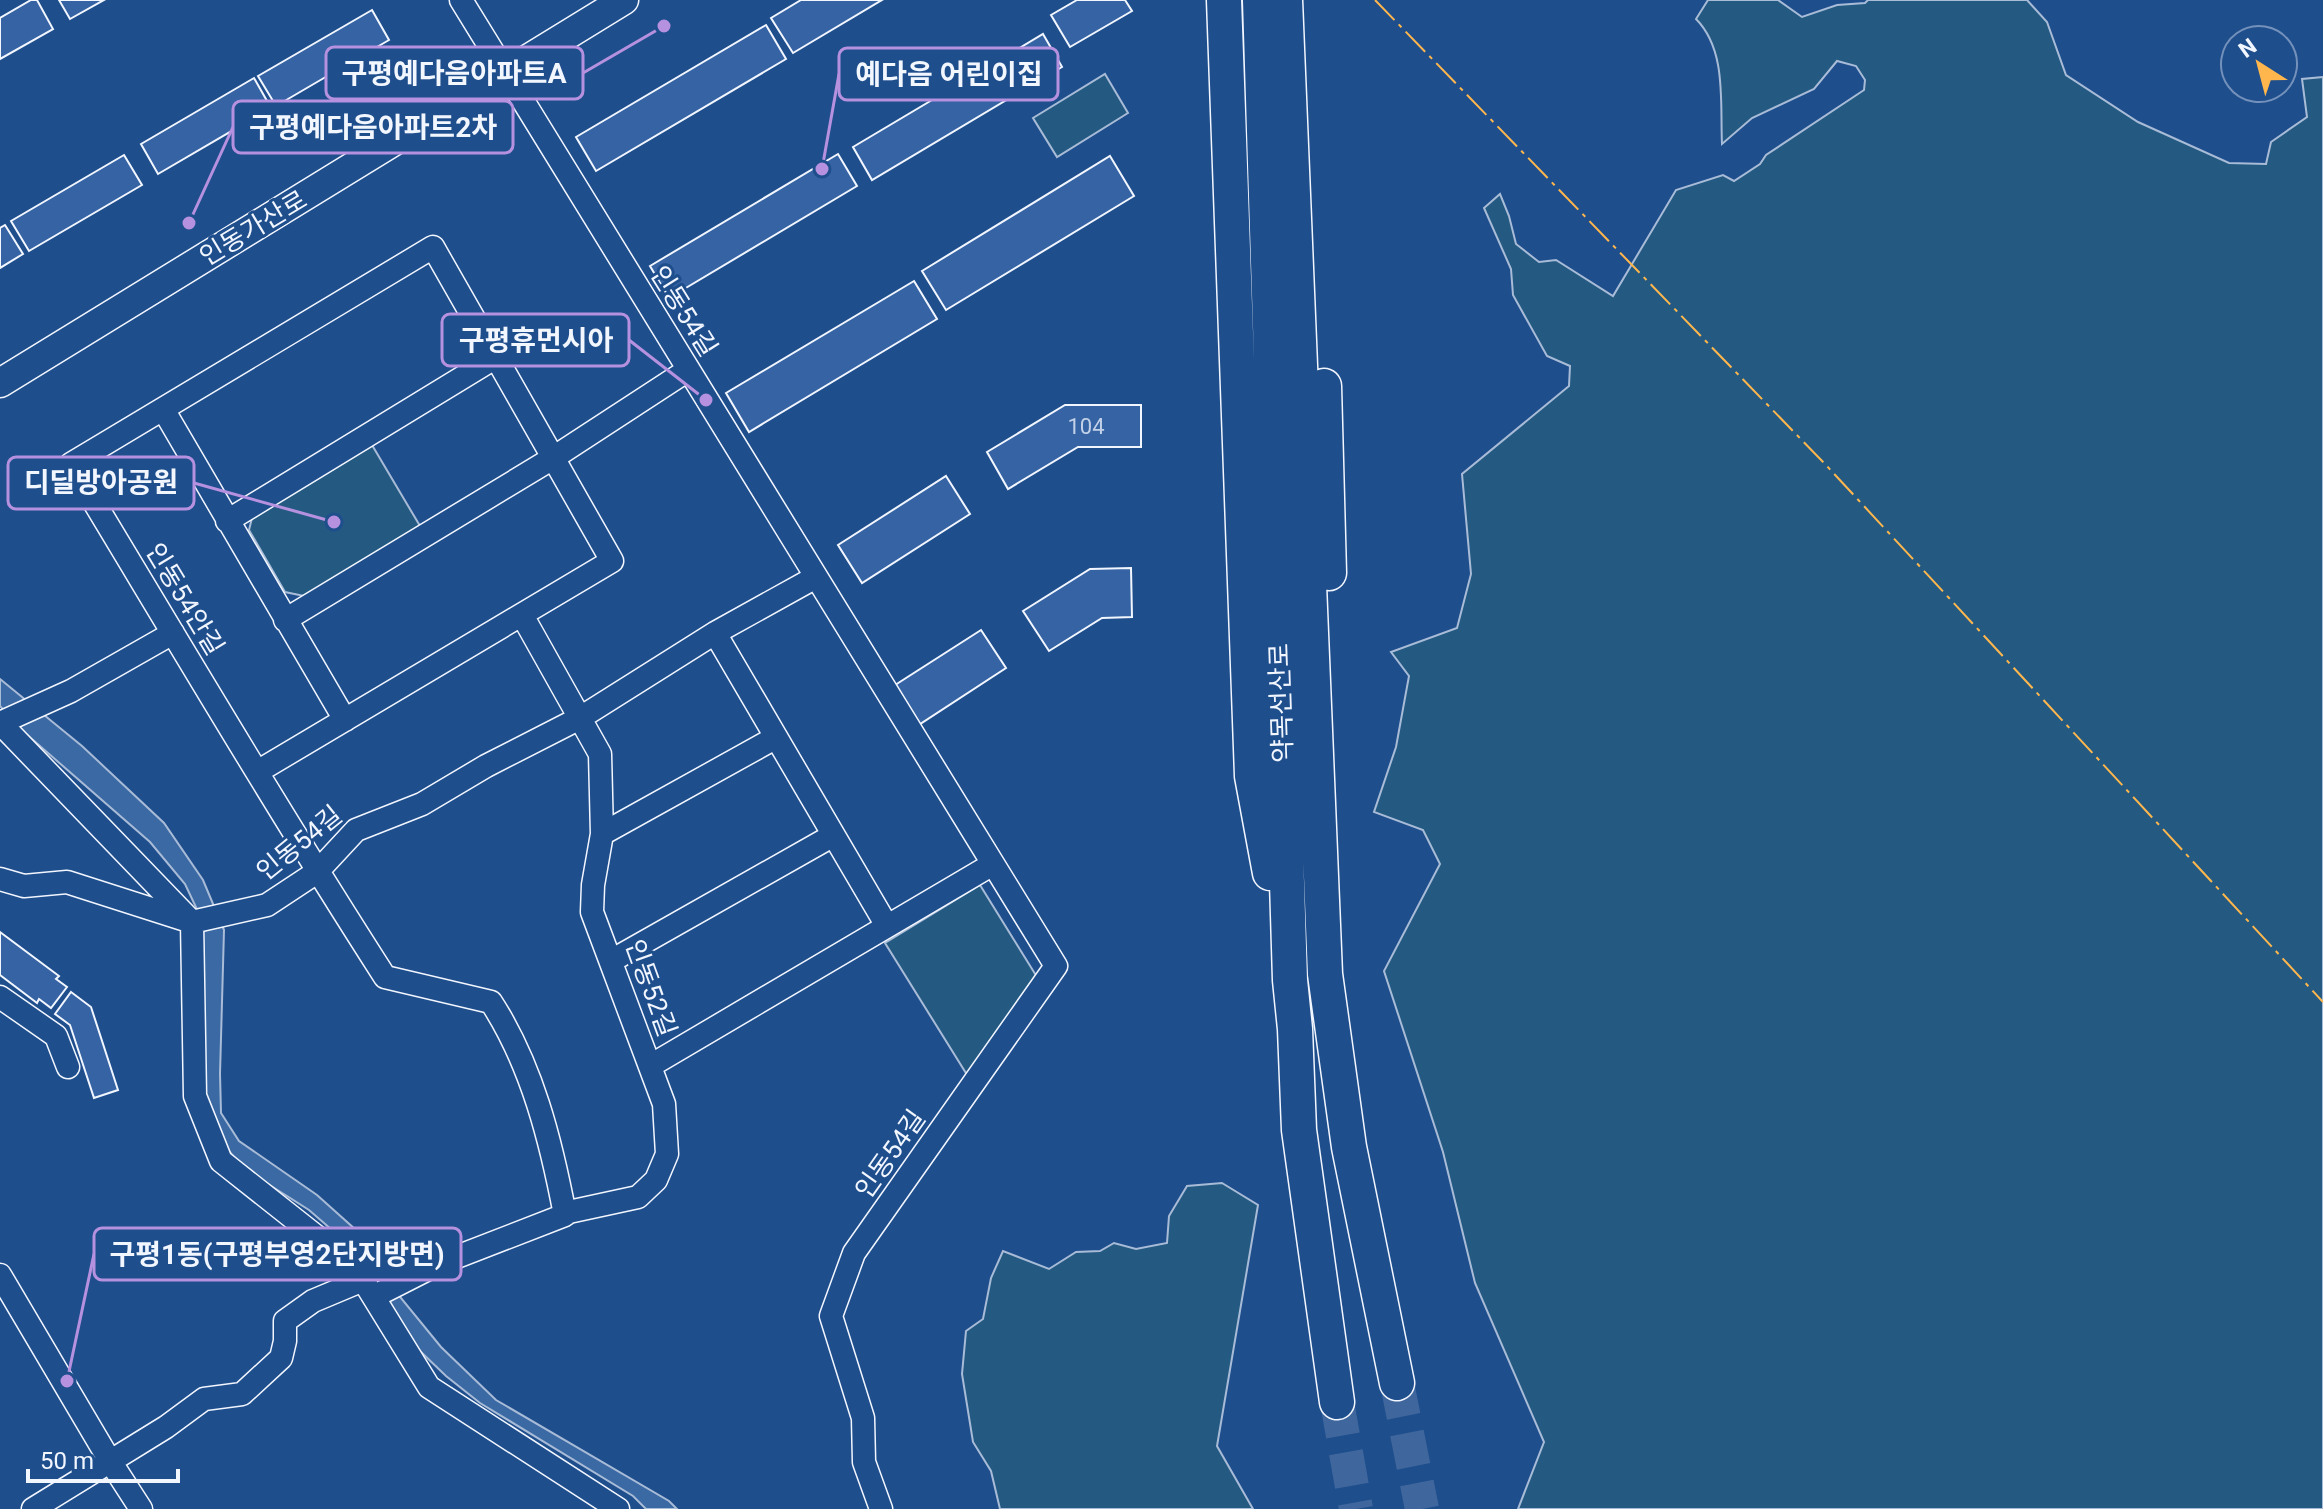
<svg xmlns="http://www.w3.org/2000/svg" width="2323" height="1509" viewBox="0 0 2323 1509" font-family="Roboto,'Noto Sans KR',sans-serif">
  <rect width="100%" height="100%" fill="#1f4e8c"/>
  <path fill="#245a82" stroke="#a8bbd7" stroke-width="2" d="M1708,0H1778L1802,17L1837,5L1865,3L1868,0H2027L2047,22L2066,75L2138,122L2229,163L2266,164L2271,142L2307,117L2302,79L2323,77V1509H1518L1544,1442L1475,1283L1443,1152L1384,971L1440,864L1423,830L1374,812L1396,747L1409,676L1391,652L1457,628L1471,574L1462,474L1569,386L1570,366L1547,356L1513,295L1511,269L1484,208L1500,194L1509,216L1516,244L1539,262L1556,260L1613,296L1676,190L1723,175L1734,181L1760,164L1766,155L1864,90L1865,80L1856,66L1837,61L1814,89L1752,118L1722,144C1720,103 1727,50 1696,19Z
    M1105,74L1128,113L1057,157L1033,118Z
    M372,445L420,526L304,596L285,592L249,530L252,518Z
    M980,885L1037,977L974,1086L885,943Z
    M1222,1183L1258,1205L1217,1446L1253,1509H1000L991,1471L973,1442L962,1374L966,1331L983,1319L991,1278L1003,1251L1049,1269L1076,1252L1100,1251L1114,1243L1136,1249L1167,1243L1169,1216L1187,1186Z"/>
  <path fill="#3b69a3" stroke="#a8bbd7" stroke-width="2" d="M0,679L82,746L164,823L203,880L224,930L220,1074L221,1113L239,1141L317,1195L366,1239L396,1292L441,1347L496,1400L669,1501L677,1509H646L633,1496L480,1403L446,1376L420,1351L347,1243L309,1210L246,1170L227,1149L203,1095V922L185,884L150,842L17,726L0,706Z"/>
  <path fill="#3563a3" stroke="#f2f6ff" stroke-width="2" d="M31,0H37L53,29L0,59V18Z
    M59,0H104L70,19Z
    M801,0H882L793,53L771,18Z
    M1077,0H1125L1132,11L1070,47L1051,15Z
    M372,10L389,40L276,106L258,76Z
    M766,25L786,59L596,171L576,137Z
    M1043,34L1062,67L872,180L853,147Z
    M254,78L271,108L158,174L141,144Z
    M838,154L857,186L669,298L650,266Z
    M124,155L142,185L29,251L11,221Z
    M1110,156L1134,196L946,310L922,271Z
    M5,225L23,254L0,268V228Z
    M914,281L937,319L749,432L726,393Z
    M1065,405H1141V447H1078L1008,489L987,452Z
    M946,476L970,514L862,583L838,545Z
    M1131,568L1132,617L1102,618L1049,651L1023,611L1090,569Z
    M981,630L1006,668L917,726L892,687Z
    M0,932L59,976L56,979L67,987L51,1008L39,999L37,1003L0,975Z
    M71,992L91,1007L118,1090L94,1098L70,1025L55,1014Z"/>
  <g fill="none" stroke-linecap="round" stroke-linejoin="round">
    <path stroke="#3f679d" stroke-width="34" stroke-dasharray="34 17" stroke-linecap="butt" d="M1397,1383L1422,1509
      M1337,1402L1356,1509"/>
    <g stroke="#f2f6ff" stroke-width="25">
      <path id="minor" d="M461,0L1056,966L854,1253L831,1316L863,1418L864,1462L881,1509
        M163,409L345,720
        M227,521L496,357
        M522,615L600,754L602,834L593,885L592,912L664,1104L667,1154L656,1180L638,1197L564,1213
        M285,620L553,458L688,370
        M715,633L887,926
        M0,723L192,922L195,1096L221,1161L336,1252L363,1280L429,1387L618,1509
        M0,723L71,691L173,633
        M257,772L612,561L433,247L71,464C175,636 277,809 385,977L491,1002C532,1065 551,1141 565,1215L436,1265L375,1296
        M602,834L775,738
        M0,879L24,886L67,882L192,922L267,905L317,872L356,830L422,804L486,766L580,718L715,633L816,577
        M611,961L832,836
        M0,997L56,1036L68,1067
        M650,1066L993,864
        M0,1275L110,1461L141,1509
        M33,1509L166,1427L204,1399L242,1394L281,1358L285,1341V1321L313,1301L363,1280"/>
    </g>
    <g stroke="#f2f6ff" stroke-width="31">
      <path id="major" d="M0,383L624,0"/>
    </g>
    <g stroke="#f2f6ff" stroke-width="37">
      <path id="highway" d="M1224,0L1252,776L1270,873
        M1260,0L1290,980L1295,1029L1299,1130L1337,1402
        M1285,0L1325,974L1349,1147L1397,1383
        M1324,386L1329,573"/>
    </g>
    <use href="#minor" stroke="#1f4e8c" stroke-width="22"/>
    <use href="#major" stroke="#1f4e8c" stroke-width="28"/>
    <use href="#highway" stroke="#1f4e8c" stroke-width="34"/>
    <path stroke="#ffb74d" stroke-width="2" stroke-dasharray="28 6 4 6" stroke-linecap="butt" d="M1375,0L1825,464L2323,1002"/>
  </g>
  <g text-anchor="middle" stroke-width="6" stroke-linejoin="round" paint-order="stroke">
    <g font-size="22" fill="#c3d1e8">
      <text x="1086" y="434">104</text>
    </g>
    <g font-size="26" fill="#f2f6ff" stroke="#1f4e8c">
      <text transform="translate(253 228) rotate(-31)" y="9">인동가산로</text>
      <text transform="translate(684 311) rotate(58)" y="9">인동54길</text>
      <text transform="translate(185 599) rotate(59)" y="9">인동54안길</text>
      <text transform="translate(1281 703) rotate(-92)" y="9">약목선산로</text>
      <text transform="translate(299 843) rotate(-39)" y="9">인동54길</text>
      <text transform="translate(651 988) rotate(70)" y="9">인동52길</text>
      <text transform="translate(890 1154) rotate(-55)" y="9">인동54길</text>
    </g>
  </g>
  <path fill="none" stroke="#b691df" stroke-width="3" d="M664 26L583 73M822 169L839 74M189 223L233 127M706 400L629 340M334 522L194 483M67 1381L94 1254"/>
  <g fill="#b691df" stroke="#1f4e8c" stroke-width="3">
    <circle cx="664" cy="26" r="8"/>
    <circle cx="822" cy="169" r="8"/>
    <circle cx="189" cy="223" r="8"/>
    <circle cx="706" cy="400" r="8"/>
    <circle cx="334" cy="522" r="8"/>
    <circle cx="67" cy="1381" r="8"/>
  </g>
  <g fill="#1f4e8c" stroke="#b691df" stroke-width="3">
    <rect x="326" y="47" width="257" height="52" rx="8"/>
    <rect x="839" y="48" width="219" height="52" rx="8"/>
    <rect x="233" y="101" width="280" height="52" rx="8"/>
    <rect x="442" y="314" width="187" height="52" rx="8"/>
    <rect x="8" y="457" width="186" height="52" rx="8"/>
    <rect x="94" y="1228" width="367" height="52" rx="8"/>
  </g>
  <g font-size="28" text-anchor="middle" font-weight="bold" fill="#f2f6ff">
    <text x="454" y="83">구평예다음아파트A</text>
    <text x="949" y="84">예다음 어린이집</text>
    <text x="373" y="137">구평예다음아파트2차</text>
    <text x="536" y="350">구평휴먼시아</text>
    <text x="101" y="492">디딜방아공원</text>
    <text x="277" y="1264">구평1동(구평부영2단지방면)</text>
  </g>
  <g transform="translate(2259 64) rotate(324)"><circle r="38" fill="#1f4e8c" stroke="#7391ba" stroke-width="2"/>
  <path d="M0-6L14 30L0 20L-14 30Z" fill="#ffb74d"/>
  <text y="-12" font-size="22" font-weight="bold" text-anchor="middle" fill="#f2f6ff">N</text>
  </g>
  <path d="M28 1469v12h150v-12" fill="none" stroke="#f2f6ff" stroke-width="4"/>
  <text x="40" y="1469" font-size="24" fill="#f2f6ff" stroke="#1f4e8c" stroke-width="6" paint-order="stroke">50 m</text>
</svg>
